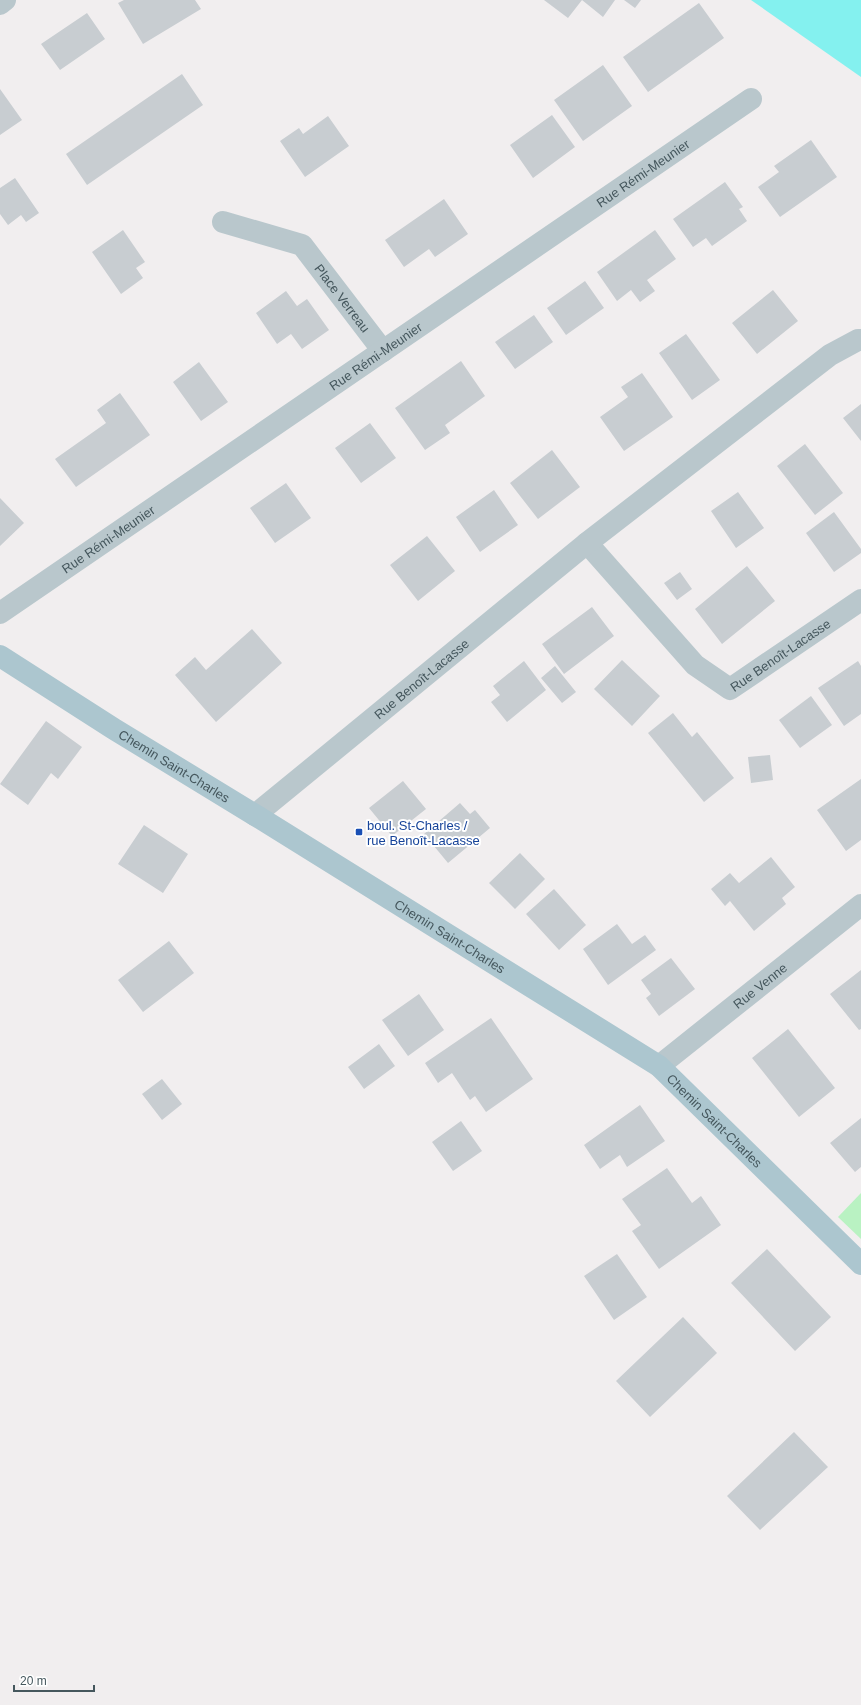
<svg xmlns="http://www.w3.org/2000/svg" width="861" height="1705" viewBox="0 0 861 1705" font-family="Helvetica,sans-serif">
  <rect width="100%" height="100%" fill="#f1eeef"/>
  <path fill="#b9f2c2" d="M861,1193V1239L838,1217Z"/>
  <path fill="#84f1ef" d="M751,0H861V77Z"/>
  <path fill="#c8cdd1" d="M124,0H195L201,9L143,44L118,3Z
    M544,0H615L603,17L582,0L568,18Z
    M624,0H641L635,8Z
    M699,3L724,38L648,92L623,57Z
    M87,13L105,39L60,70L41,44Z
    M603,65L632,106L583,141L554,100Z
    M182,74L203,105L87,185L66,154Z
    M0,89L22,120L0,135Z
    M552,115L575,147L533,178L510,145Z
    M328,116L349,146L305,177L280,141L299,128L303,134Z
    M811,140L837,177L780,217L758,187L779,172L774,166Z
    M15,178L39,213L26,222L21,215L8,225L0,214V188Z
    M725,182L743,207L739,209L747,221L712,246L706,238L693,247L673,219Z
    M444,199L468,234L435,257L429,249L404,267L385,240Z
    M123,230L145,262L136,268L143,278L121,294L92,252Z
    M655,230L676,259L647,280L655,291L640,302L631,290L617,301L597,272Z
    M585,281L604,308L566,335L547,308Z
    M773,290L798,321L757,354L732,323Z
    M286,291L297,306L307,299L329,330L302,349L291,334L277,344L256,313Z
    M534,315L553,342L515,369L495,342Z
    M686,334L720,380L692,400L659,353Z
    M461,361L485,396L445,425L450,433L425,450L395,408Z
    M199,362L228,402L201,421L173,382Z
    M642,373L673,417L624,451L600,417L628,397L621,387Z
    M120,393L150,435L76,487L55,459L106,423L97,410Z
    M861,404V441L843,418Z
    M370,423L396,458L361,483L335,448Z
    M805,444L843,493L815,515L777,466Z
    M552,450L580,487L538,519L510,483Z
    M286,483L311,518L275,543L250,508Z
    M494,490L518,525L480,552L456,517Z
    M738,492L764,528L736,548L711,511Z
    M0,498L24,523L0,546Z
    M834,512L861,549V553L834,572L806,533Z
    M427,536L455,571L418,601L390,565Z
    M747,566L775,601L722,644L695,609Z
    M680,572L692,589L677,600L664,583Z
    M592,607L614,636L564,674L542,644Z
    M252,629L282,663L216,722L175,675L195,657L206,670Z
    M622,660L660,696L632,726L594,689Z
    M524,661L546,690L507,722L491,702L500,695L493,686Z
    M858,661L861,666V714L844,726L818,688Z
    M555,666L576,692L562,703L541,678Z
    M811,696L832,725L800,748L779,720Z
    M673,713L692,737L697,732L734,778L704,802L648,733Z
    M46,721L82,747L58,779L51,773L28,805L0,784Z
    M770,755L773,780L751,783L748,757Z
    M861,779V840L846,851L817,810Z
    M403,781L426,809L392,836L369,808Z
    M460,803L470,814L475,810L490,828L448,863L424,834Z
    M144,825L188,854L163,893L118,864Z
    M520,853L545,879L515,909L489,883Z
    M771,857L795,887L782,898L786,904L754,931L730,901L725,906L711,889L730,873L739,883Z
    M554,889L586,925L559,950L526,914Z
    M617,924L632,944L645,935L656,950L608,985L583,949Z
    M169,941L194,973L143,1012L118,980Z
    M671,958L695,989L659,1016L646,998L651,994L641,980Z
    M861,970V1029L859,1030L830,994Z
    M419,994L444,1030L408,1056L382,1020Z
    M491,1018L533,1079L486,1112L475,1096L470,1100L452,1073L438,1083L425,1063Z
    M788,1029L835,1088L799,1117L752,1058Z
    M379,1044L395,1066L364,1089L348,1067Z
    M162,1079L182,1104L162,1120L142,1094Z
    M640,1105L665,1141L627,1167L620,1155L600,1169L584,1145Z
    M861,1118V1167L855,1172L830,1143Z
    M461,1121L482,1151L453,1171L432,1142Z
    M667,1168L692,1203L701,1196L721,1225L659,1269L632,1231L641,1225L622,1199Z
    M767,1249L831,1317L795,1351L731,1283Z
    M617,1254L647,1297L614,1320L584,1276Z
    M683,1317L717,1353L650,1417L616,1381Z
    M794,1432L828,1467L760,1530L727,1496Z"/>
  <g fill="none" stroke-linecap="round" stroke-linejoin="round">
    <g stroke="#b9c7cc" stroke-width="22">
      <path d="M0,4L5,0"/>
      <path id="s1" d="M223,222L302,245L383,351"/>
      <path id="s2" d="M587,543L695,665L730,689L861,600"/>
      <path id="s3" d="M0,613L751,99"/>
      <path id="s4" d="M255,815L587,543L830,355L858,340H861"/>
      <path id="s5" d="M659,1066L861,905"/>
    </g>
    <path stroke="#acc6cf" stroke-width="22" id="s6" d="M0,656L114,729L255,815L659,1066L861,1264"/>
  </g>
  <rect fill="#1a4fb4" stroke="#fff" stroke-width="1.5" x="355" y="828" width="8" height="8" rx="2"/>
  <g text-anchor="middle" stroke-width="4" stroke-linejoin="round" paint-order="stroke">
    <g font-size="13" fill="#45575d" stroke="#fff">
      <text dy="5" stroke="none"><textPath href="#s3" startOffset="779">Rue Rémi-Meunier</textPath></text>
      <text dy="5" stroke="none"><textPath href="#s1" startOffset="149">Place Verreau</textPath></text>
      <text dy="5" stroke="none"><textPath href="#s3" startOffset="455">Rue Rémi-Meunier</textPath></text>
      <text dy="5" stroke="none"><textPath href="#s3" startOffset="131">Rue Rémi-Meunier</textPath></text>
      <text dy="5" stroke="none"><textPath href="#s2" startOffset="266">Rue Benoît-Lacasse</textPath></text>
      <text dy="5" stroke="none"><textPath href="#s4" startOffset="215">Rue Benoît-Lacasse</textPath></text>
      <text dy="5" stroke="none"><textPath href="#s6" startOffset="206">Chemin Saint-Charles</textPath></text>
      <text dy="5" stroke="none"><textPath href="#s6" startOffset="530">Chemin Saint-Charles</textPath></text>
      <text dy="5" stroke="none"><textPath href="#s5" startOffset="129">Rue Venne</textPath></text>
      <text dy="5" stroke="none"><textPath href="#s6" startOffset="854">Chemin Saint-Charles</textPath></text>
    </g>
    <g font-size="13" fill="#164399" stroke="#fff" text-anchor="start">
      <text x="367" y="830">boul. St-Charles /<tspan x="367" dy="15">rue Benoît-Lacasse</tspan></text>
    </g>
  </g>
  <path d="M14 1685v6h80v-6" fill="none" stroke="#45575d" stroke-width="2"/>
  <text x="20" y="1685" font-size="12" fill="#45575d" stroke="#ffffff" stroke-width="3" paint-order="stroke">20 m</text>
</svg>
